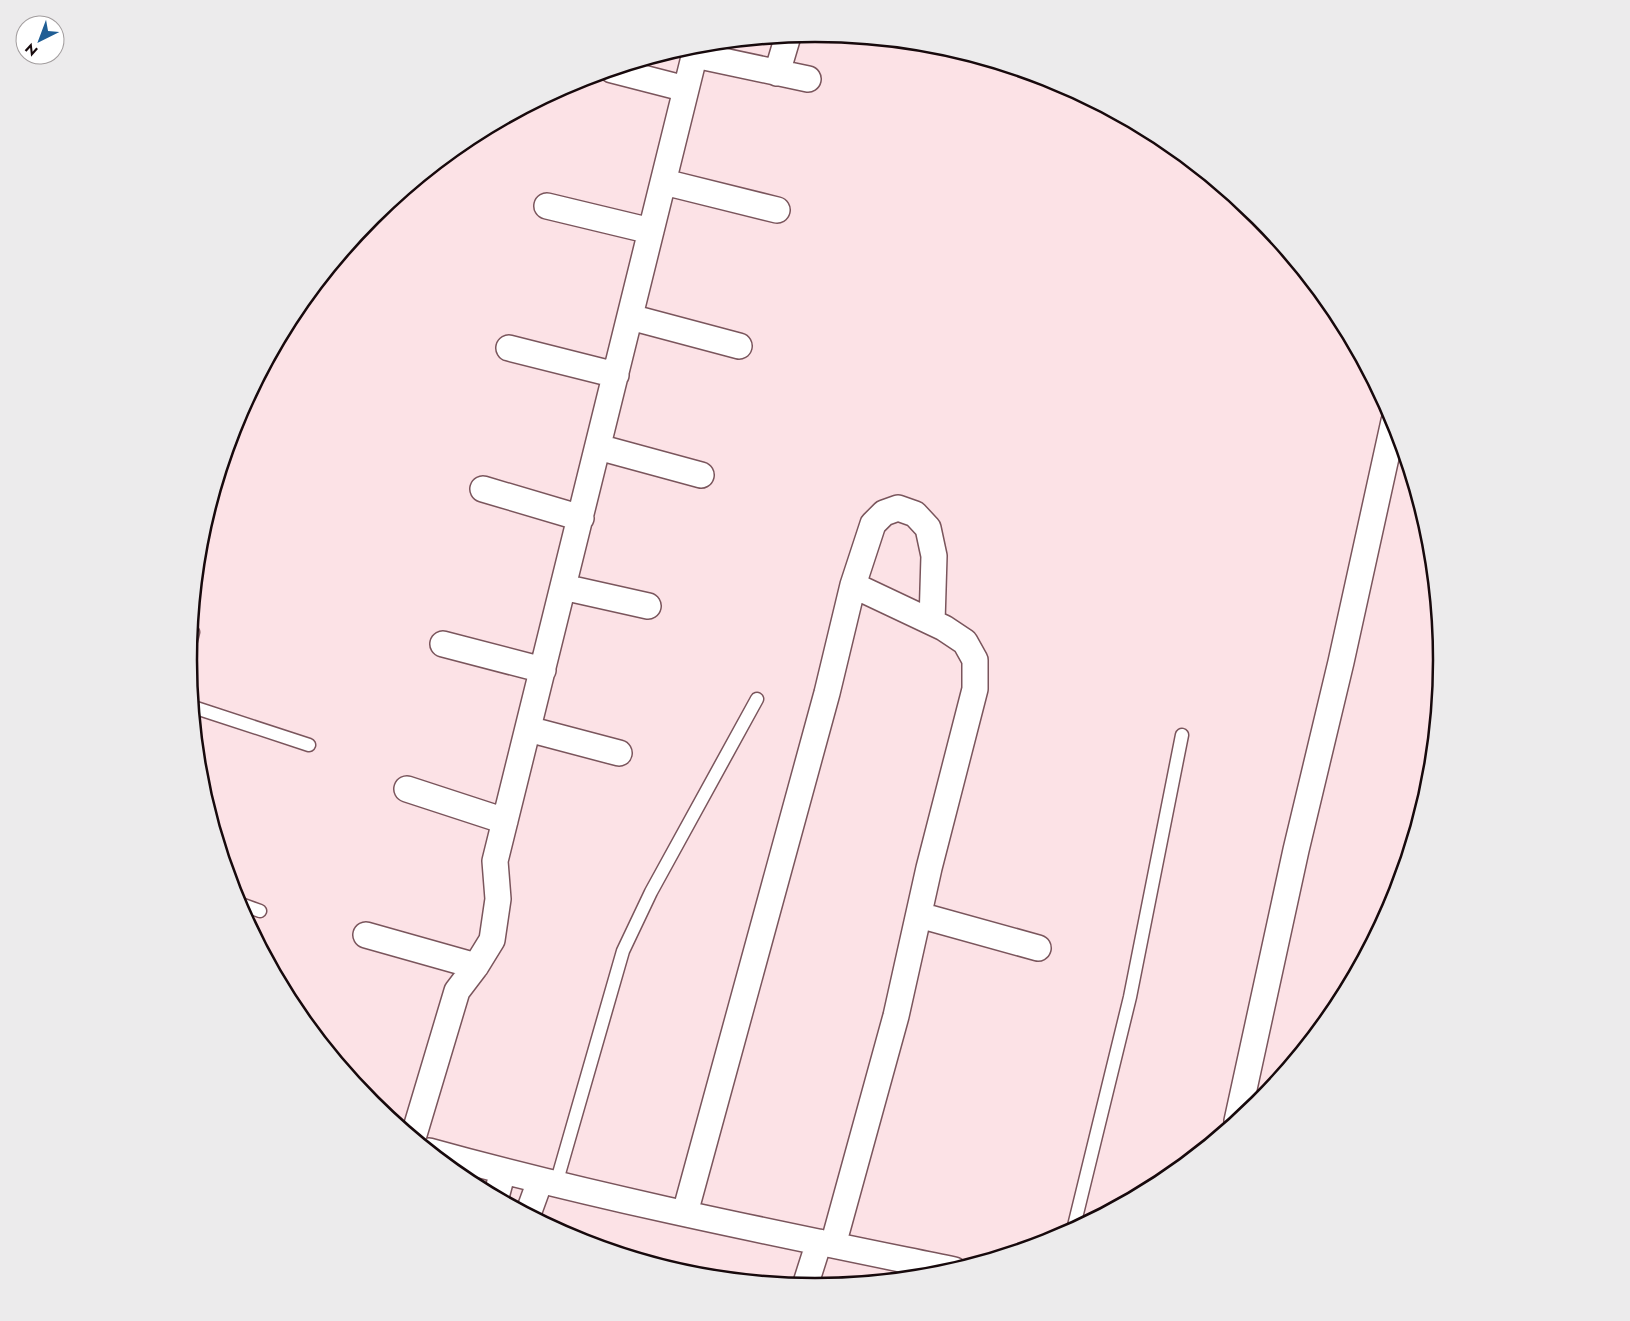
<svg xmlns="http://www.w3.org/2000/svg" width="1630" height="1321" viewBox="0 0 1630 1321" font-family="Jost,sans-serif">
  <rect width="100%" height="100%" fill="#fce2e6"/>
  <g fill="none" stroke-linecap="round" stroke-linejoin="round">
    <g stroke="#7a555c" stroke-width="15">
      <path id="service" d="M189,649L193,632
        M193,707L309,745
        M238,903L260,911
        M556,1184L623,951L651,892L757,699
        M1073,1230L1130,997L1182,735"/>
    </g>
    <g stroke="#7a555c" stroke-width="28">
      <path id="minor" d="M695,55L808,79
        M612,70L686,89
        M777,73L788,36
        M664,182L777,210
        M547,206L651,231
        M630,317L739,346
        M509,348L616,375
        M598,447L701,475
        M483,489L581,518
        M563,587L648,606
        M443,644L543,670
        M528,729L619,753
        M407,789L505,821
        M919,915L1038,948
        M366,935L476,966
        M1237,1121L1296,850L1341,662L1394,421
        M413,1138L457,991L476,966L492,940L498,899L495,861L697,45
        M429,1151C602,1199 779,1234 954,1270
        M496,1197L503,1171
        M685,1213L827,693L853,585L873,524L884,513L898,508L915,514L928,528L934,556L932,622
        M528,1214L540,1181
        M833,1245L896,1016L929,868L975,689V660L965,642L944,628L853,585
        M805,1286L819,1242"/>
    </g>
    <use href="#service" stroke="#fff" stroke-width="12"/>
    <use href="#minor" stroke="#fff" stroke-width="25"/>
  </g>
  <path d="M0 0H1630V1321H0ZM197 660a618 618 0 1 1 1236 0a618 618 0 1 1-1236 0Z" fill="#ecebec" fill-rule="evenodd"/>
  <path fill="none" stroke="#17090c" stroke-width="2.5" d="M197 660a618 618 0 1 1 1236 0a618 618 0 1 1-1236 0Z"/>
  <g transform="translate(40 40) rotate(222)"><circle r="24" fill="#ffffff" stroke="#a29d9e"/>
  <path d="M0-4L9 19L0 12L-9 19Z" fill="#1f5d94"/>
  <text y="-8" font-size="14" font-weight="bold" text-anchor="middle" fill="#17090c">N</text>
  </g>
</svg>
